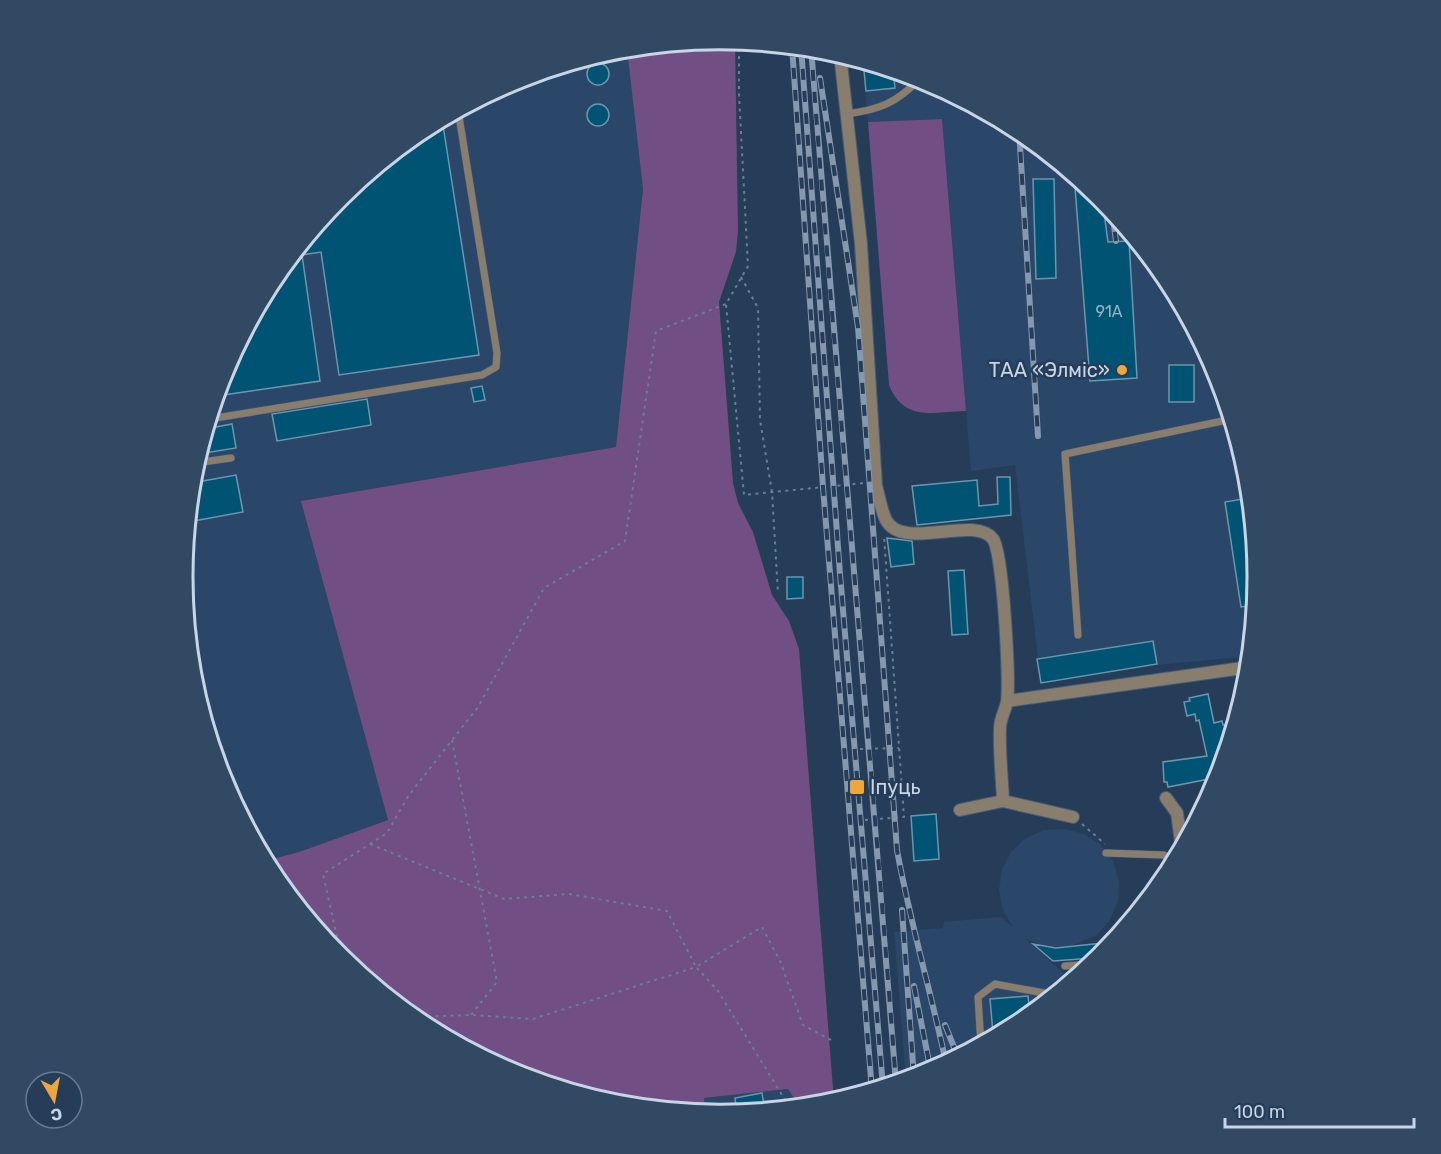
<svg xmlns="http://www.w3.org/2000/svg" width="1441" height="1154" viewBox="0 0 1441 1154" font-family="Rubik,sans-serif">
  <rect width="100%" height="100%" fill="#253d59"/>
  <path fill="#2a4769" d="M629,48L643,189L616,447L302,501L388,820L299,852L265,861L223,783L193,682L183,577L193,472L224,371L273,278L340,196L422,129L515,80L616,49Z
    M863,61L927,80L1020,130L1101,197L1168,278L1218,371L1248,472L1258,577L1251,656L1157,665L1041,683L1015,465L971,471L942,119L868,122Z
    M1065,829L1084,834L1101,845L1113,861L1119,881L1118,901L1110,920L1097,935L1068,947L1044,946L1025,938L1072,981L1019,1025L926,1074L906,1080L894,932L943,928L944,922L1001,917L1013,927L1003,910L999,890L1002,870L1011,852L1026,838L1044,830Z
    M789,1089L800,1107L720,1115L705,1114L703,1098Z"/>
  <path fill="#714e84" d="M721,39L735,40L738,231L736,252L719,302L733,483L738,503L753,532L772,595L789,621L799,649L834,1102L800,1107L788,1089L704,1098L705,1114L615,1105L514,1074L421,1024L340,957L273,876L265,861L299,852L388,820L301,501L616,447L643,189L627,48Z
    M942,119L966,411C932,412 904,422 889,385L868,122Z"/>
  <path fill="#005373" stroke="#6c96ad" stroke-width="1.5" d="M863,61L893,70L895,88L866,91Z
    M587 74a11 11 0 1 1 22 0a11 11 0 1 1-22 0Z
    M587 115a11 11 0 1 1 22 0a11 11 0 1 1-22 0Z
    M442,119L479,355L339,375L321,252L302,255L320,381L216,396L224,371L273,278L306,238L316,237L315,228L340,196L422,129Z
    M1074,174L1102,198L1108,242L1129,241L1137,378L1090,381Z
    M1033,179H1054L1056,278L1036,279Z
    M1169,365H1194V402H1169Z
    M482,386L485,400L474,402L471,388Z
    M367,399L371,425L277,441L272,414Z
    M232,424L236,448L198,454L206,429Z
    M236,475L243,512L188,522L192,483Z
    M997,477H1010L1011,515L917,525L912,486L977,480L979,506L998,504Z
    M1248,498L1258,577L1256,605L1241,607L1225,502Z
    M887,538L912,541L914,564L891,567Z
    M964,570L968,634L952,635L948,571Z
    M787,577H803V598L787,599Z
    M1153,641L1157,664L1041,683L1037,659Z
    M1208,694L1214,723L1222,721L1223,725H1226L1230,742L1219,777L1168,787L1167,782H1164L1163,762L1207,756L1199,720L1196,721L1195,714L1187,716L1184,702L1190,701L1189,698Z
    M936,814L939,859L914,861L911,816Z
    M1113,942L1097,960L1093,958L1053,961L1033,944L1056,948Z
    M1085,970L1074,980L1070,971Z
    M1028,996L1030,1016L1006,1032L993,1033L990,999Z
    M762,1093L765,1111L737,1113L735,1098Z"/>
  <g fill="none" stroke-linecap="round" stroke-linejoin="round">
    <g stroke="#455b75" stroke-width="8">
      <path id="service" d="M845,114C880,110 896,103 921,78
        M209,419L482,375L496,367L497,353L458,110
        M195,463L231,458
        M1078,635L1065,454L1232,419
        M1106,853L1164,855L1175,862
        M1065,966L1093,964
        M981,1045L978,997L995,984L1055,995"/>
    </g>
    <g stroke="#455b75" stroke-width="14">
      <path id="minor" d="M840,54L861,244L876,485C879,496 881,510 886,520C903,552 974,514 993,539C1003,552 1010,681 1007,702C1005,711 1000,719 1000,728C999,752 1002,777 1003,801L1073,817
        M1007,701L1250,667
        M1166,798L1177,813L1182,849
        M960,810L1003,801"/>
    </g>
    <path stroke="#6a7e95" stroke-width="2" stroke-dasharray="3 4.5" stroke-linecap="butt" d="M739,41V94L748,266L726,304L744,495L864,483
      M741,277L758,308L760,420L772,492L778,593
      M452,740L497,982L471,1015
      M860,749L899,748
      M865,820L904,817L884,536
      M1082,824L1105,844
      M370,844L504,899L569,894L667,911L696,967L762,927L780,961L803,1025L833,1041
      M342,959L323,874L387,833L409,795L478,707L544,588L625,541L656,331L726,304
      M413,1017L471,1015L533,1019L696,967L718,991L790,1108"/>
    <use href="#service" stroke="#897d6e" stroke-width="7"/>
    <use href="#minor" stroke="#897d6e" stroke-width="12"/>
    <g stroke="#8698ae" stroke-width="6">
      <path id="rail" d="M792,46L823,487L872,1091
        M801,47L840,574L883,1087
        M811,48C837,393 870,738 896,1083
        M820,78L858,327L897,850C910,922 931,992 946,1063
        M1019,130L1038,436
        M1112,210L1116,241
        M902,910L914,1078
        M914,986L931,1072
        M945,1025L958,1057"/>
    </g>
    <use href="#rail" stroke="#253d59" stroke-width="4" stroke-dasharray="11" stroke-linecap="butt"/>
  </g>
  <g fill="#eea73d" stroke="#253d59" stroke-width="2">
    <circle cx="1122" cy="370" r="6"/>
    <rect x="849" y="779" width="16" height="16" rx="3"/>
  </g>
  <g text-anchor="middle" stroke-width="5" stroke-linejoin="round" paint-order="stroke">
    <g font-size="16" fill="#95b4ca">
      <text x="1109" y="317">91А</text>
    </g>
    <g font-size="20" fill="#c7d5e7" stroke="#253d59" text-anchor="end">
      <text x="1110" y="377">ТАА «Элміс»</text>
      <text x="870" y="794" text-anchor="start">Іпуць</text>
    </g>
  </g>
  <path d="M0 0H1441V1154H0ZM193 577a527 527 0 1 1 1054 0a527 527 0 1 1-1054 0Z" fill="#324964" fill-rule="evenodd"/>
  <path fill="none" stroke="#c7d5e7" stroke-width="3" d="M193 577a527 527 0 1 1 1054 0a527 527 0 1 1-1054 0Z"/>
  <g transform="translate(54 1100) rotate(170)"><circle r="28" fill="#253d59" stroke="#667a92" stroke-width="1.5"/>
  <path d="M0-4.5L10 22L0 15L-10 22Z" fill="#eea73d"/>
  <text y="-9" font-size="16" font-weight="bold" text-anchor="middle" fill="#c7d5e7">С</text>
  </g>
  <path d="M1225 1118v9h189v-9" fill="none" stroke="#c7d5e7" stroke-width="3"/>
  <text x="1234" y="1118" font-size="18" fill="#c7d5e7" stroke="#253d59" stroke-width="4.5" paint-order="stroke">100 m</text>
</svg>
